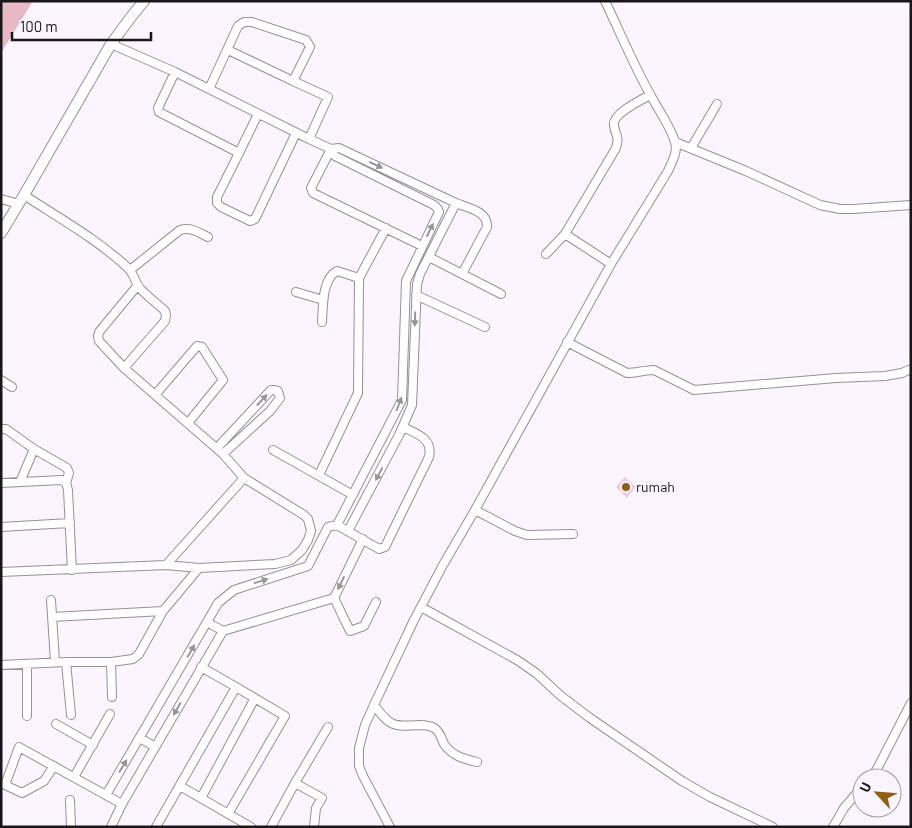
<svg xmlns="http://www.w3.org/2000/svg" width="912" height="828" viewBox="0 0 912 828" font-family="Barlow,sans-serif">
  <rect width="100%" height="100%" fill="#faf5fe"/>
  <path fill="#e8b8c5" d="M1,1H33L1,53Z"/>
  <path fill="#f0c9e5" d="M625,477L636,487L627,498L616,487Z"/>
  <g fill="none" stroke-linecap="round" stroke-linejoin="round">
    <g stroke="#959098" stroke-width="10">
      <path id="minor" d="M111,44L175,72L309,139L331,149L339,148L456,203L420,274L417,284L412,405L399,435L348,531
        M228,50L293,81
        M175,72L158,108L159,112L239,153L217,197V203L221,207L248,220L250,221L255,219L296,133
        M209,89L238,26L244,22H252L306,40L309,45L310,47L293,81L328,97L309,139
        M675,142L746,171L820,205L840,209H853L911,205
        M691,148L717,104
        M331,149L335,156L434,205L438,209L439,212L406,281L402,400L337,525
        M331,149L311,188L313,193L422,246
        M239,153L258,114
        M24,195C59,218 97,239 128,268C133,273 134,278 137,284C141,292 158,304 165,311L166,315L165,321L124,368
        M1,199L19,204
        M456,203C468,208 488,211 487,227L462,274
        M565,234L611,264
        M546,254L565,234L616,148C620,134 615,137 614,125C612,114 641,100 650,95
        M429,257L501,294
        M130,270L180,230C191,227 198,232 208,237
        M296,292L323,300
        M416,295L485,327
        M322,322C323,306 322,279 337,271L359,278
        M567,342L627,373C636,373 645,370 654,370L694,390L836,378L885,376L902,373L911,369
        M1,380L12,387
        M155,395L197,346L202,347L223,380L188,423
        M1,429H6L34,449L67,468L69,473L66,483
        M217,448L271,390H273L278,391L280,398L270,411L223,454
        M273,450L353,495
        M319,475L358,393L359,278L386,228
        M20,482L34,449
        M1,483L62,480L66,483L68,490L72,570
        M475,510L515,531L527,535L573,534
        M1,527L70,523
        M166,565L244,478
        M1,572L166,565L199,568L275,564L291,560L302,550L308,540L311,531L308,519L304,515L244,478L223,454L124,368L99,341L98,336L99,332L138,285
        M334,598L350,631L364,626L376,602
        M51,600L55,662
        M421,607L517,660L536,673L561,696L590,718L682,781L710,797L773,827
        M52,617L163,611
        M207,622L223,631
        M66,662L71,715
        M111,662L112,697
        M1,665L66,662H111L133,659L139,654L163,611L199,568
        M201,667L236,687L285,716L228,814
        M374,705C390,726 392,727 419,725C424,725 429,725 434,728C440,731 441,738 444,744C452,756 464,759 477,762
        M27,716V664
        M56,724L93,745
        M140,738L155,747
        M54,766L44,781L22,793L5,785L19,747C53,766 87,785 122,804
        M74,777L110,714
        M871,778L877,769L911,703
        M295,783L328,727
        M180,786L251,827
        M106,795L218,603L234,590L308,566L328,527L337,525L379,549L385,547L429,457C433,438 417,434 403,427
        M201,798L255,698
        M70,800L71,827
        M111,827L122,804L223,631L334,598L363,539
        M156,827L236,687
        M271,827L295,783L322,798L316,808L314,827
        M390,827L363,776L359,766V748L365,725L374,705L414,620L443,565L475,510L611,264L668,171C672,162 678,152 675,142C670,125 658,110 650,94C633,64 620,32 605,1
        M833,827L844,808L862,787"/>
    </g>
    <g stroke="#959098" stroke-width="12">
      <path id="tertiary" d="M1,233L24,195L111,44L131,17L144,1"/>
    </g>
    <use href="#minor" stroke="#fff" stroke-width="8"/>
    <use href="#tertiary" stroke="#fff" stroke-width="10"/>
  </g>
  <defs><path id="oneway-solid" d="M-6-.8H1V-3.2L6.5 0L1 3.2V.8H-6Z" transform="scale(1.25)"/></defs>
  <g fill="#989798">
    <use href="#oneway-solid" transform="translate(376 165) rotate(25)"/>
    <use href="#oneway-solid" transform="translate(430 230) rotate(-63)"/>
    <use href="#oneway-solid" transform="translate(415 319) rotate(92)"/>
    <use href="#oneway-solid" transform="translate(262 400) rotate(-47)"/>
    <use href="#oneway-solid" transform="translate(399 404) rotate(-69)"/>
    <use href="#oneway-solid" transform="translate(379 474) rotate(118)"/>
    <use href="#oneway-solid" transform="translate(261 581) rotate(-18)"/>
    <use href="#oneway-solid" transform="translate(341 583) rotate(116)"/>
    <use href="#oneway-solid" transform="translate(191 651) rotate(-60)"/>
    <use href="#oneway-solid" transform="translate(177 709) rotate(120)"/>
    <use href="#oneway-solid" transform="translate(123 766) rotate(-59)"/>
  </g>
  <circle fill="#925f11" stroke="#faf5fe" stroke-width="2" cx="626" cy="487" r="5"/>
  <g text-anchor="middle" stroke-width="4" stroke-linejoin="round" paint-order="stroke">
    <g font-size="14" fill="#19171a" stroke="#faf5fe" text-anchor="start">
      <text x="636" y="492">rumah</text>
    </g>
  </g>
  <rect width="912" height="828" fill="none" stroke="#19171a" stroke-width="5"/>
  <g transform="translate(877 793) rotate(296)"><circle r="24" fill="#faf5fe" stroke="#a09ca3"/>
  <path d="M0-4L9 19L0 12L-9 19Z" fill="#925f11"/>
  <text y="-8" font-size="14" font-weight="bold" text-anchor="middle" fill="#19171a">U</text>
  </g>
  <path d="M12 32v8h139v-8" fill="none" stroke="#19171a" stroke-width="2.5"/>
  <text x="20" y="32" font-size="15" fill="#19171a" stroke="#faf5fe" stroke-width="4" paint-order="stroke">100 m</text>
</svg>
